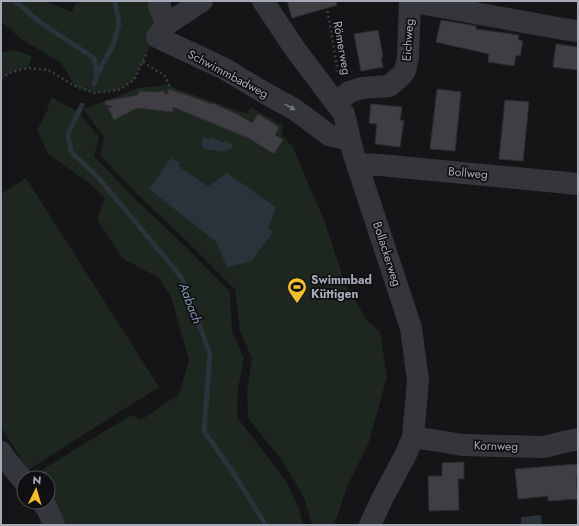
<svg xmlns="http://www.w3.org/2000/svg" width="579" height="526" viewBox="0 0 579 526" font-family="Jost,sans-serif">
  <rect width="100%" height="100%" fill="#151416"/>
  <path fill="#1e2620" d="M1,1H45L72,12L76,1H148L161,27L156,33L134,80L119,90L94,93L75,86L61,63L21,39L1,21Z
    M13,50L32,56L28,68L12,72L1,78V53Z
    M166,85L247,114L251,107L284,126L281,134L293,147L325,223L345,284L367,320L380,332L387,377L369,442L347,487L334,525H312L304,498L283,462L248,418L247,391L252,358L240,331L235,289L186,240L137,194L100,155L104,137L83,109L116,97L138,88Z
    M51,97L78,112L99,137L94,156L134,198L188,249L230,292L232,332L244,358L238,388L237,417L286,481L299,508L303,525H54L48,502V478H29L131,415L141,420L179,394L189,360L171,297L159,278L122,258L97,219L105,198L89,183L48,154L37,130L47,111Z
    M26,178L159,387L28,470L1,427V194Z"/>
  <path fill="#2a323a" d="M204,137L209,140L211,137L224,143L226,141L233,145L231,149H227L226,152L205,149L201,145L202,140Z
    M171,158L180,163L178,166L208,186L227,173L276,207L268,229L273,232L251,262L227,267L216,242L149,189Z
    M541,515L542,525H521V517Z"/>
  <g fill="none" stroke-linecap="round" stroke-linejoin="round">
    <path stroke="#2a323a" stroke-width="5" d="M15,1L41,23L94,58L97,75L94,84
      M97,75L113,45L119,24L115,1
      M82,105L68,134L71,152L98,177L182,278L210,354L204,431L234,474L266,525"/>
  </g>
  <path fill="#3f3f43" stroke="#2f2e32" d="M287,1H336L337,5L292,18Z
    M441,20L476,26V29L519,35L518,40L523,41L520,56L516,55L514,66L488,62L489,54L436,42Z
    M378,30L383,57H381L383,67L361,71L354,34Z
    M556,44L578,47V70L553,67Z
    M168,89L190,96L211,104L212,103L239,115L252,123L258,114L279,127L275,135L283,140L274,154L248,138L173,107V112L137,108L114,120L108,108L113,106L105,105V101L138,95L139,91L154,92L164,91L165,94H168Z
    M437,89L461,92L455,151L430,149Z
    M505,100L529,102L523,161L499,159Z
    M371,104L402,107L400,120L404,121L400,147L375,144L377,124L369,123Z
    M464,462V479H458L459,510L429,511L428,476H442V463Z
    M578,464V477H576L578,499L548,501V496L518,499L515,469Z"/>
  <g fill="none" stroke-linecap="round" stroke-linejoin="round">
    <path stroke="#3b3d42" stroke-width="2.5" stroke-dasharray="2 3" stroke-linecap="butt" d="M326,1L338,74
      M143,62L165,76L171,89
      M1,78L12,72L28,68L48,70L75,86L94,93L119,90L134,80L147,53"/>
    <path stroke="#35363b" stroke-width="22" d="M160,1L159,6L167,24
      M202,1L167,24L157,37L225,69L263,92L294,109L329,135L350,140
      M263,1L295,49L344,114L350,140L354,155L411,328L418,381L413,437L406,454L383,497L370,525
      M412,1L425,4L563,29L578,31
      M336,103L349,92L362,88L389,86L402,75L405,71L408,57L410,1
      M357,164L380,165L578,184
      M413,437L463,445L543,447L578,439
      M1,452L4,457L24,481
      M42,502L47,508L54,525"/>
  </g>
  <defs><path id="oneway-solid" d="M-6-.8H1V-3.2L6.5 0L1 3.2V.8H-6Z"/></defs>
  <use fill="#73767f" href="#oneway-solid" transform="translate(290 107) rotate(29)"/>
  <defs>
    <g id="stadium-pin" transform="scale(1)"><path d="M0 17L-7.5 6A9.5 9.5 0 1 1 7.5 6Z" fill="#f4bd2e" stroke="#100f11"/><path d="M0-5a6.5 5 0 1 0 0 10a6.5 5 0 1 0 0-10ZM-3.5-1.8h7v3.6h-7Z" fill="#111"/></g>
  </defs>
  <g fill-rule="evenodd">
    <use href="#stadium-pin" x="297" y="287"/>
  </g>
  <g text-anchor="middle" stroke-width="3.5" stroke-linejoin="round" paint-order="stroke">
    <g font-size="12" fill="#a6aab7" stroke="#100f11">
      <text transform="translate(408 40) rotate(-86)" y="4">Eichweg</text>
      <text transform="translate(342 48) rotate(80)" y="4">Römerweg</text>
      <text transform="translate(228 74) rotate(28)" y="4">Schwimmbadweg</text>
      <text transform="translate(468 173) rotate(5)" y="4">Bollweg</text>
      <text transform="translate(387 254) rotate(72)" y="4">Bollackerweg</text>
      <text transform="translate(496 446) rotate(1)" y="4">Kornweg</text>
    </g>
    <g font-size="12" font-weight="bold" fill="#a6aab7" stroke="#100f11" text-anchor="start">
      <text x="311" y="284">Swimmbad<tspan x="311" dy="14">Küttigen</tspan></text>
    </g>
    <g font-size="13" font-style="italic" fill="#7c96b3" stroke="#100f11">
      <text transform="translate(191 303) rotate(69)" y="5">Aabach</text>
    </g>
  </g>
  <rect width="579" height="526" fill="none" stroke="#a6aab7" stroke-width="4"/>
  <g transform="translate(36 490) rotate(5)"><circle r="19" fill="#100f11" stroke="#4c4d53"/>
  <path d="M0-3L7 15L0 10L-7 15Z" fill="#f4bd2e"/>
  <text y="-6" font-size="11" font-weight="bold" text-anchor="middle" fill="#a6aab7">N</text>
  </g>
</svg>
